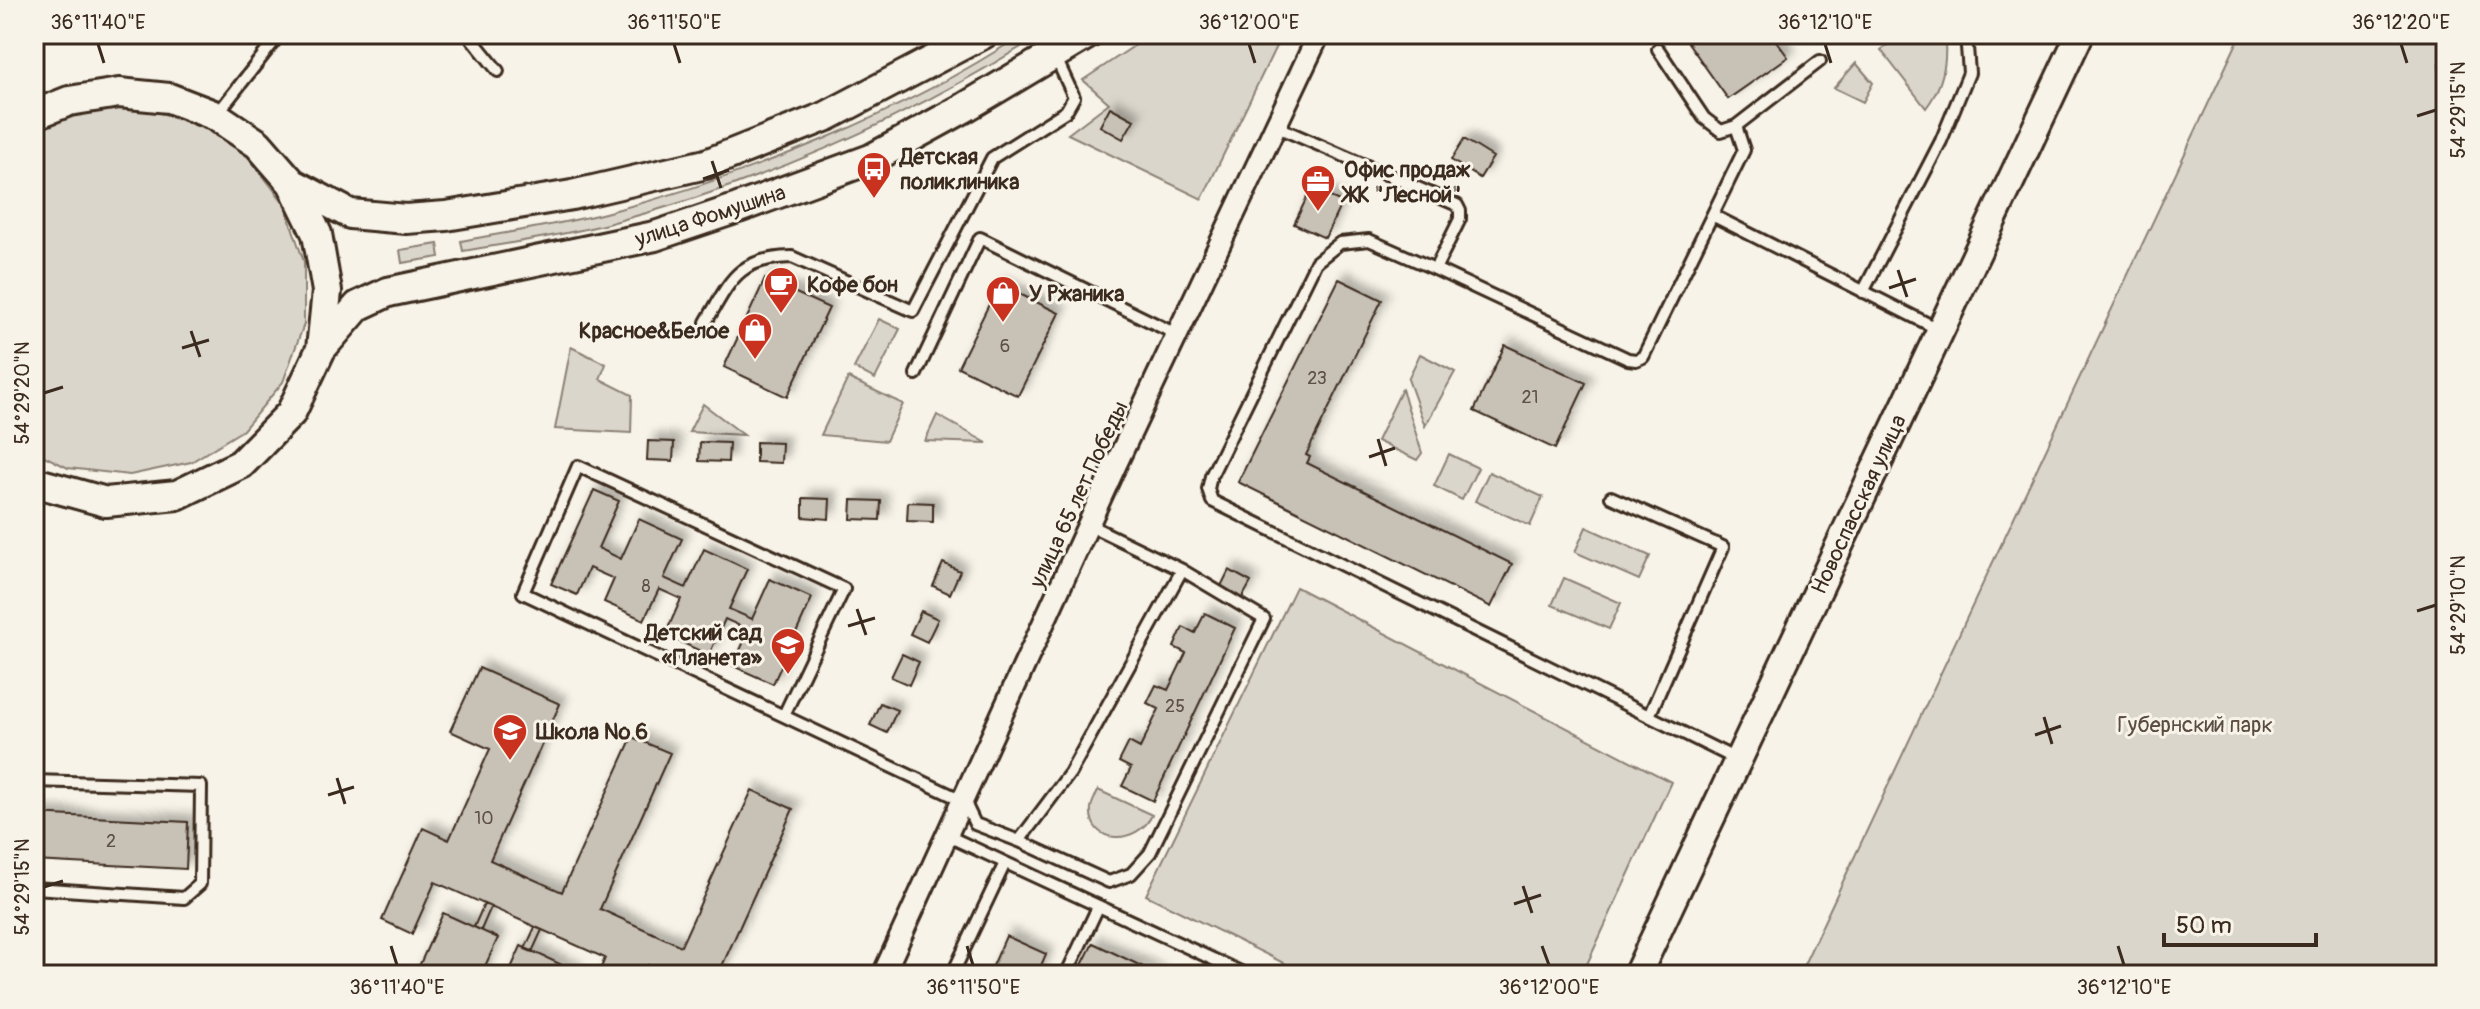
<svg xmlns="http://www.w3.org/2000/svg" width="2480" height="1009" viewBox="0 0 2480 1009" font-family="Pangolin,sans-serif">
  <defs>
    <filter id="shadow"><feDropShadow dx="7" dy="-7" stdDeviation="4" flood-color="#0004"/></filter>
  </defs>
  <rect width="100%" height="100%" fill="#f7f3e8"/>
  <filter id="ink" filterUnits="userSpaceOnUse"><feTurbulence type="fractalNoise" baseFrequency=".0125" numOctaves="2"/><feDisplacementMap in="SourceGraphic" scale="16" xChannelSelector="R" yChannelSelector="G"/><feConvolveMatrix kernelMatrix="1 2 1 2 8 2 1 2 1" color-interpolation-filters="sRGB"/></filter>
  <g filter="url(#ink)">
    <path fill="#dbd6cb" stroke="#8b8074" stroke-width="2" d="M1023,34H1042C906,120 763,183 607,224C560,236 511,243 463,251L461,241C509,232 558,225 605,213C748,176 900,115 1023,34Z
      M1152,34H1282L1202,199L1068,134L1109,103L1083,80Z
      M1903,34H1944C1948,61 1943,86 1926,108L1881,50Z
      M2241,34H2446V46L2439,64L2446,120V975H1799Z
      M1856,63L1873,83L1863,102L1834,88Z
      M133,107L194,121L246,154L284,203L304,262V324L283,382L243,430L191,462L130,475L68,468L34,451V131L72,113Z
      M438,244L440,257L402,263L400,250Z
      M879,319L900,329L875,379L854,368Z
      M571,347L606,364L600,379L632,395L631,433L555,429Z
      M1420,354L1455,372L1425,426L1408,379Z
      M848,378L903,404L886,441L821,435Z
      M1402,389L1422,453L1417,460L1377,441Z
      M703,404L744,435L689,432Z
      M937,415L987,443L925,441Z
      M1449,454L1478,468L1462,500L1434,486Z
      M1489,472L1543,497L1530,526L1475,501Z
      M1586,527L1650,556L1639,580L1575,552Z
      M1564,578L1621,603L1609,629L1552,605Z
      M1296,587L1671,782L1582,975H1308L1146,895Z
      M1098,790L1152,815C1138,845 1088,846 1091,808C1092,802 1096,796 1098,790Z"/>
    <path fill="#c8c1b6" stroke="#3b2a1e" stroke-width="2" filter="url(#shadow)" d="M1682,34H1771L1788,57L1728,99Z
      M2446,46V120L2439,64Z
      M1110,107L1134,120L1123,139L1100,126Z
      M1464,139L1493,157L1480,178L1451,160Z
      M1311,189L1342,202L1325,238L1294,224Z
      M765,279L829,308L787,397L724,367Z
      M1339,279L1382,300L1306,455L1310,457L1307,463L1512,564L1491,607L1238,482Z
      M999,284L1059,313L1018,396L958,367Z
      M1505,345L1586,383L1555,449L1474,411Z
      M648,441L674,442L673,461L647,460Z
      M700,442L729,443L728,462L699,461Z
      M756,442L782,443L781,463L756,462Z
      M594,490L619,501L598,548L621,559L639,519L682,539L664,578L686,588L704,549L747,569L729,609L752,619L770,579L812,598L773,684L733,666L749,630L725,619L709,655L665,635L681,599L659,589L644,620L604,602L614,579L589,568L577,595L551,584Z
      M803,498L830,499L829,519L803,517Z
      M852,500L881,501L880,520L851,519Z
      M908,502L933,503V522L907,521Z
      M943,563L960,571L950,594L933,586Z
      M1229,570L1251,582L1241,600L1220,588Z
      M921,611L938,619L927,642L910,634Z
      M1205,613L1235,628L1153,801L1122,786L1131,768L1119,762L1129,742L1140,748L1159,709L1147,703L1156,685L1168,690L1186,653L1174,647L1183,627L1195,633Z
      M902,654L919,662L909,685L891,677Z
      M479,668L560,704L490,860L562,892L632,737L670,753L600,909L681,946L752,790L793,809L718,975H670L648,965L643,975H598L605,958L435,882L412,934L382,920L423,828L449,840L490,749L450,731Z
      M880,703L897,710L887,733L870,725Z
      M34,814L188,822L186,869L34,861Z
      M484,904L491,907L481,930L474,927Z
      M443,913L498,938L481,975H415Z
      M535,927L542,930L532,952L525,949Z
      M1006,936L1046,954L1037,975H989Z
      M1093,943L1160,975H1077Z
      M521,946L575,971L574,975H508Z"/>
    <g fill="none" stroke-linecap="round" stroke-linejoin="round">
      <g stroke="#3b2a1e" stroke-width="16">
        <path id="service" d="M468,34L498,71
          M1658,49L1704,118L1721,131L1736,126
          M217,114L280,34
          M1275,126L1457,205L1460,211V219L1435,269L1369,240L1340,243L1316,262L1211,476L1208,489L1212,501L1736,759
          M1714,216L1938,329
          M1435,269L1628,359L1636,360L1643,357L1744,150L1736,126L1820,61
          M1863,292L1941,141L1969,73L1966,34
          M706,322C731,280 737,258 792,257L913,311L992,158L1066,111L1074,97L1055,56
          M916,374L980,238L1178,335
          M1611,497L1723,547L1649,716L1645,714
          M784,715L844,589L578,466L523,593L964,801L975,824L1019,841L1070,773L1182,570L1089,525
          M34,781L201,786L200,884L184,898L34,888
          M948,836L1247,975
          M1019,841L1109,882L1131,874L1150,853L1264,619L1182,570
          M952,975L1005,863
          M1066,975L1098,907"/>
      </g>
      <g stroke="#3b2a1e" stroke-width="26">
        <path id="minor" d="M883,975L1116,464L1319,34"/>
      </g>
      <g stroke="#3b2a1e" stroke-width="32">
        <path id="tertiary" d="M1637,975L2080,34"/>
      </g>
      <g stroke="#3b2a1e" stroke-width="34">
        <path id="secondary" d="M34,115L69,101L119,93L169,98L216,116L258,144L292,183L317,234L327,291L321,349L291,413L241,464L177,495L106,502L34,482
          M292,183L350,214L406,219L446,216L572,195L706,164L827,116L983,34
          M321,349L358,306L388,292L655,236L738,208L871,159L964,108L1088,34"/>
      </g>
      <use href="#service" stroke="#f7f3e8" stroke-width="10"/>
      <use href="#minor" stroke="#f7f3e8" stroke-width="20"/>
      <use href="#tertiary" stroke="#f7f3e8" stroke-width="26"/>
      <use href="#secondary" stroke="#f7f3e8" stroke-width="28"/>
    </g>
  </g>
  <path fill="none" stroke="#3b2a1e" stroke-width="3" d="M98,44L104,63M674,44L680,63M1249,44L1255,63M1825,44L1831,63M2401,44L2407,63M2417,116L2436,110M712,161L721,188M703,179L729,170M1898,270L1907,297M1889,288L1916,279M191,331L200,357M182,348L209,340M44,393L63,387M1378,439L1386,466M1369,457L1395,448M857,609L866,635M2417,611L2436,605M848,626L875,618M2044,717L2052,744M2035,735L2061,726M337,778L345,804M328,795L354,787M1523,886L1532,913M44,887L63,881M1514,904L1541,895M391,946L397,965M967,946L973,965M1542,946L1549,965M2118,946L2124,965"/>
  <defs>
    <g id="bus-pin" transform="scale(1.8)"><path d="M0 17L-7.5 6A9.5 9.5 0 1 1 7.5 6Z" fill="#c8321e" stroke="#f7f3e8"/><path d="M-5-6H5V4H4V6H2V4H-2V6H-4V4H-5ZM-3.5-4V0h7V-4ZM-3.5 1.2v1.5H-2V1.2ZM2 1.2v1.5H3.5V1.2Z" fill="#fff"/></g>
    <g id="office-pin" transform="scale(1.8)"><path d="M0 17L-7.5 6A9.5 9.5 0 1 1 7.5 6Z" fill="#c8321e" stroke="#f7f3e8"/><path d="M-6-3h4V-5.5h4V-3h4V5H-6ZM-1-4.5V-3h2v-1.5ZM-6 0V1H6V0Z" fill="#fff"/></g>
    <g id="cafe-pin" transform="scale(1.8)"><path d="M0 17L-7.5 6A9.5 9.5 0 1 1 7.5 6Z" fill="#c8321e" stroke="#f7f3e8"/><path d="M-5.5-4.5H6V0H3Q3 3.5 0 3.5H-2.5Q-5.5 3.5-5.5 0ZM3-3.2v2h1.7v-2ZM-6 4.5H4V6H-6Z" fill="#fff"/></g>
    <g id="shop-pin" transform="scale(1.8)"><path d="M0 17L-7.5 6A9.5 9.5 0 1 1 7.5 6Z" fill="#c8321e" stroke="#f7f3e8"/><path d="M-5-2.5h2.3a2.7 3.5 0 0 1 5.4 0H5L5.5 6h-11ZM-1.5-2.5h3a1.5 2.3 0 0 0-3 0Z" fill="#fff"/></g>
    <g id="school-pin" transform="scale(1.8)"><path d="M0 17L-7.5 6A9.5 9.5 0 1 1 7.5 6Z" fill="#c8321e" stroke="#f7f3e8"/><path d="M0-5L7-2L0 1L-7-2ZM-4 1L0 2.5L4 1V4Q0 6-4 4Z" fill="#fff"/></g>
  </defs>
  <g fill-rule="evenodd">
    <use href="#bus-pin" x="874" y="169"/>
    <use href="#office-pin" x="1318" y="182"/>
    <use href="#cafe-pin" x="781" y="284"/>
    <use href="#shop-pin" x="1003" y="293"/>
    <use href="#shop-pin" x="755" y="330"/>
    <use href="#school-pin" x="788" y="645"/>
    <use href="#school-pin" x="510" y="731"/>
  </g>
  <g text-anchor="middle" stroke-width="6" stroke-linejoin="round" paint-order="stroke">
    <g font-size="18" fill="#5e5044">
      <text x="1005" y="352">6</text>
      <text x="1317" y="384">23</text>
      <text x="1530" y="403">21</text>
      <text x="646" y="592">8</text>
      <text x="1175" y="712">25</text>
      <text x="484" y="824">10</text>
      <text x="111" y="847">2</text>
    </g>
    <g font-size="22" font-weight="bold" fill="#3b2a1e" stroke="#f7f3e8" text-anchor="start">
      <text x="900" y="164">Детская<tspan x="900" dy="25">поликлиника</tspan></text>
      <text x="1344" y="177">Офис продаж<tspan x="1344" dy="25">ЖК "Лесной"</tspan></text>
      <text x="807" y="292">Кофе бон</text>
      <text x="1029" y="301">У Ржаника</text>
      <text x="729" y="338" text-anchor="end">Красное&amp;Белое</text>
      <text x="762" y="640" text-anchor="end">Детский сад<tspan x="762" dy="25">«Планета»</tspan></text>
      <text x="536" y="739">Школа № 6</text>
    </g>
    <g font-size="22" fill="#3b2a1e" stroke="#f7f3e8">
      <text transform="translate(710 215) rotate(-18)" y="8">улица Фомушина</text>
      <text transform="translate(1078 494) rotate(-65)" y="8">улица 65 лет Победы</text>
      <text transform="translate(1858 504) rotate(-65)" y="8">Новоспасская улица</text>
    </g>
    <g font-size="22" fill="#5b4c41" stroke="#f7f3e8">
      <text x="2195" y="732">Губернский парк</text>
    </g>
  </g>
  <rect width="2480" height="1009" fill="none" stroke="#f7f3e8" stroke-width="88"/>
  <path d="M2164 933v12h152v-12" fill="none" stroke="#3b2a1e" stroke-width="4"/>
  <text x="2176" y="933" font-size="24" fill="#3b2a1e" stroke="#f7f3e8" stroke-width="6" paint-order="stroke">50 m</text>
  <rect x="44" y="44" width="2392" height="921" fill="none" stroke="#3b2a1e" stroke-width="3"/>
  <g font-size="20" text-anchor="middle" fill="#3b2a1e">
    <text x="98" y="29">36°11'40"E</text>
    <text x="674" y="29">36°11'50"E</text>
    <text x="1249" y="29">36°12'00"E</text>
    <text x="1825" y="29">36°12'10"E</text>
    <text x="2401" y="29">36°12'20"E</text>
    <text transform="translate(2458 110) rotate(-90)" y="7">54°29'15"N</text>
    <text transform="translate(22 393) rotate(-90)" y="7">54°29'20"N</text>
    <text transform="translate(2458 605) rotate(-90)" y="7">54°29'10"N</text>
    <text transform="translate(22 887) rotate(-90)" y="7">54°29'15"N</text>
    <text x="397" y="994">36°11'40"E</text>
    <text x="973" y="994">36°11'50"E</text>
    <text x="1549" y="994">36°12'00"E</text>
    <text x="2124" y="994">36°12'10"E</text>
  </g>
</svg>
